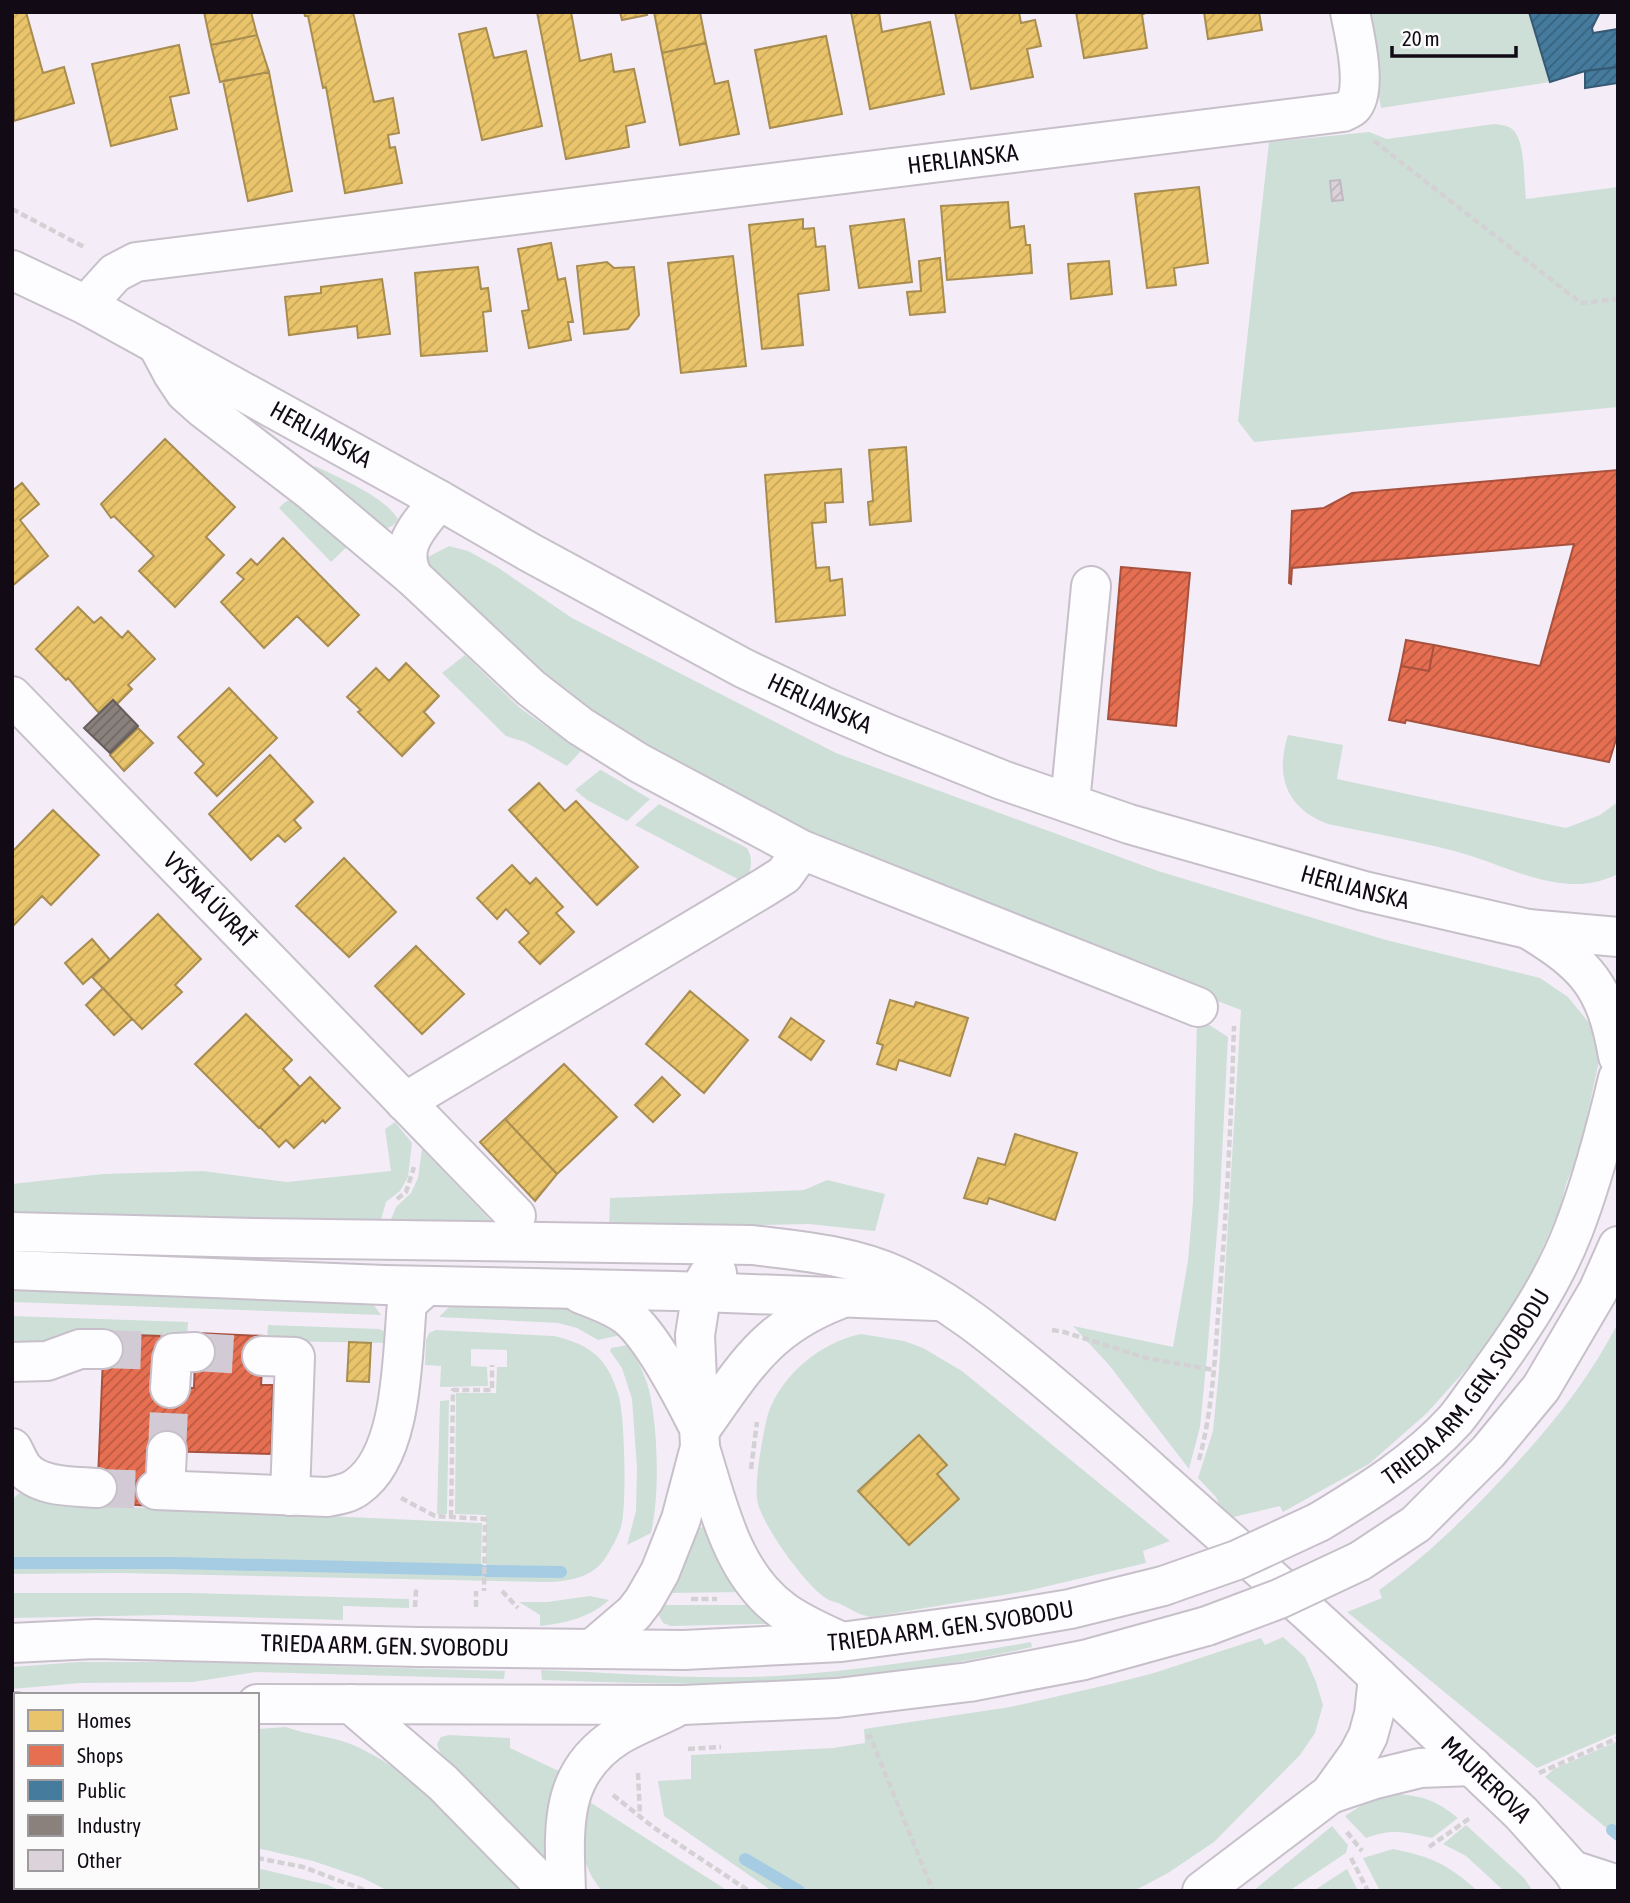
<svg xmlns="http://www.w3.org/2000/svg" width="1630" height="1903" viewBox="0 0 1630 1903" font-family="'Asap Condensed',sans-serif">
  <defs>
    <pattern id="homes-hatch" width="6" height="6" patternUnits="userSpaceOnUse" patternTransform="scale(1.75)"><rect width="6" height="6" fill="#e9c46a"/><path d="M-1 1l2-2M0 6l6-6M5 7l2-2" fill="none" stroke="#c7a75b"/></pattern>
    <pattern id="shops-hatch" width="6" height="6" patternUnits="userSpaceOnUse" patternTransform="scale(1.75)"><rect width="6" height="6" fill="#e76f51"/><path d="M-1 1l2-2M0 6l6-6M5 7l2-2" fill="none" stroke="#ba5942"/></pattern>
    <pattern id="public-hatch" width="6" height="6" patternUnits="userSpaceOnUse" patternTransform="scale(1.75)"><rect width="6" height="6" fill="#457b9d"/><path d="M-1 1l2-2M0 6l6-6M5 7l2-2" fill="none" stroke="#38637f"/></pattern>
    <pattern id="industry-hatch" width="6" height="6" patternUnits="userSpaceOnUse" patternTransform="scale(1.75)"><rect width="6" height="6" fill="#8a817c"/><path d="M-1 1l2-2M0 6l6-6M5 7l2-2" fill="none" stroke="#6f6864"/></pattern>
    <pattern id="building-hatch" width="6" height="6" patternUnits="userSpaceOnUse" patternTransform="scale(1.75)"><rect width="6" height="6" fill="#dbd2da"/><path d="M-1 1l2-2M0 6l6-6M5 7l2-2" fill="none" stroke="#bbb3ba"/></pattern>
  </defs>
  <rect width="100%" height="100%" fill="#f4edf7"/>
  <path fill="#cedfd8" d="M1365,12H1529L1550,82L1381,108Z
    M1494,124C1502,125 1510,125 1515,132C1525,145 1524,182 1526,199L1618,187V407L1254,442L1238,421L1269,142L1369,132L1387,139Z
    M315,466C339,478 384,496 398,519C393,528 385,531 375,526C363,521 325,483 313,472Z
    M294,499L351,543L331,562L279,508L285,502Z
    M449,546L468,551L497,567L572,618L836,753L1158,871L1386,940L1540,978L1568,997L1590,1024L1599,1061L1588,1112L1585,1138L1566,1184L1560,1209L1527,1283L1487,1346L1427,1413L1369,1464L1283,1512L1280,1506L1225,1519L1216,1497L1198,1478L1213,1431L1219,1371L1241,1010L976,909L766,819L547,692L427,568L428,557Z
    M465,655L520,708L581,751L567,766L525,742L506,736L442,673Z
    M1288,735L1343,745L1337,779L1566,828L1600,815L1618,802V874C1563,902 1507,864 1454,851C1412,840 1370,833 1328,824C1286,808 1275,776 1288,735Z
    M600,770H601L650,799L627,821L587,800L575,790Z
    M659,804L747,848C754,860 751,871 745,883L635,825Z
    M1197,1017L1228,1037L1220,1195L1207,1356L1200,1427L1189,1469L1109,1365L1073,1326L1173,1347L1188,1261L1193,1201Z
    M395,1122L412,1143L408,1177L400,1191L386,1202L380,1223L12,1216V1184L103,1174L203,1171L287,1182L391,1171L385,1129Z
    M422,1149L496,1226L389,1224L396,1207L411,1193L418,1178Z
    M827,1180L885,1194L875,1231L809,1224L609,1228L610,1198L804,1190Z
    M12,1283L371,1301L381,1315L12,1302Z
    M452,1304H562L608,1324L621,1335L598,1340L577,1328L558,1323L439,1317Z
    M12,1316L188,1322L187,1337L86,1333L12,1354Z
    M1618,1323V1733L1537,1768L1347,1612L1382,1598L1379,1590C1423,1559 1461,1522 1499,1482C1546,1432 1586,1385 1618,1323Z
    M268,1325L379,1329L386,1332L389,1343L267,1341Z
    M436,1330L554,1336C571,1340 589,1346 601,1360C609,1369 614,1382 618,1393C625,1413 627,1507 621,1527C618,1537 610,1551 604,1560C589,1580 563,1582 541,1582L119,1573L12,1574V1500L19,1493L42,1502L61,1504L482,1523L481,1566H486V1515L455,1514L456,1393H496L497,1367H507V1350L471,1349V1366L487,1367L488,1386L440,1387L441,1366L425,1365L426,1340L429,1333Z
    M861,1334L904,1341L923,1348L962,1371L1170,1541L1143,1551L1146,1563L1027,1591L871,1617C859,1615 853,1610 842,1605C838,1602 832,1602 827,1599C806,1586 765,1529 758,1504C753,1485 763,1434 768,1414C781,1375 821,1342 861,1334Z
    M628,1345C637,1359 645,1374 649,1390C658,1428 660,1495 651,1533L627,1545L636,1511L637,1468L632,1399L622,1368L610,1351L611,1348Z
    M449,1400L447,1514H437L440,1401Z
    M705,1526L748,1592L667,1593L690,1532Z
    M12,1593H190L409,1599V1608L343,1606V1620L165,1615L12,1618Z
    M590,1596L609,1600C589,1618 566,1623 540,1626V1615L519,1602H547Z
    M664,1605H758L768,1621L765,1624H756L671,1626L663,1623L657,1612Z
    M1283,1637L1305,1657L1316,1682L1323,1705L1315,1733L1300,1755L1214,1842L1168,1873L1134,1891H772L664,1816L658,1781L691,1779V1755L833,1748L865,1743L864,1729L1010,1707L1111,1684L1154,1673L1261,1638L1265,1645Z
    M1031,1642L1032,1647C936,1669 838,1681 740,1683C674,1685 608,1682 542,1680L541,1670C619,1673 698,1680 776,1676C862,1671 946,1657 1031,1642Z
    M79,1662H195L505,1671L504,1679L256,1672L193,1682L80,1683L12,1689V1667Z
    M286,1727C307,1735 332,1736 353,1745C423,1776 471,1836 522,1891H388L363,1878L313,1861L257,1848V1729Z
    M449,1735L510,1738V1748L563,1773L551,1871L440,1753L437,1744L441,1737Z
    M1618,1741V1831L1613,1828L1610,1831L1545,1777L1554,1769Z
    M1393,1794C1421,1795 1436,1800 1458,1818L1432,1838C1405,1832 1392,1828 1366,1838L1345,1816L1368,1801Z
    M585,1799L728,1891H602C577,1861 580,1834 585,1799Z
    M1466,1825L1524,1878L1533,1891H1504L1466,1856L1443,1844Z
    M1332,1826L1348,1845L1346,1853L1289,1891H1253Z
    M1393,1849C1433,1857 1447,1864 1478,1891H1380L1363,1858Z
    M257,1868L328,1885L341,1891H43L37,1887H257Z
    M1347,1869L1358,1891H1313Z"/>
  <path fill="url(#homes-hatch)" stroke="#a88c50" stroke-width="2" d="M12,12H26L43,73L64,67L74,103L14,121Z
    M204,12H251L257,35L211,45Z
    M304,12H353L374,102L393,98L399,133L388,135L390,148L395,147L402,183L345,193L326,87L323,88L308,16H305Z
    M537,12H571L580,61L611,54L614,72L634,69L645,122L626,126L629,147L566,159Z
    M620,12H646L647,15L622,20Z
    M654,12H700L706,43L662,53Z
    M851,12H879L882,32L930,22L944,94L870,109Z
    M955,12H1019L1021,23L1035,20L1041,46L1027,49L1033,77L971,89Z
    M1076,12H1147L1142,15L1147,48L1084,58Z
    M1204,12H1259L1262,30L1208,39Z
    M486,28L494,58L526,51L542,126L482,140L459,34Z
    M257,35L269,72L220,82L211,45Z
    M826,36L842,114L770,128L755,50Z
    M706,43L715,84L728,81L739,134L680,145L662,53Z
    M179,45L189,93L170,97L177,129L111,146L92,64Z
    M269,72L292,191L248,201L223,81Z
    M1199,187L1208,263L1174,268L1176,285L1147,288L1135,194Z
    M1008,202L1010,228L1024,226L1026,245H1030L1032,273L947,280L941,206Z
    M803,219V229L814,228L816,247L825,246L829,290L798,294L803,345L762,349L749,225Z
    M904,219L912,282L859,288L850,226Z
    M551,243L558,280L565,278L573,322H568L571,340L529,348L522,311L529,310L518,249Z
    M733,256L746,366L681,373L668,263Z
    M940,258L945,312L910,315L907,292L921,291L919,261Z
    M1109,261L1112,294L1071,299L1068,264Z
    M607,262L614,268L634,267L639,315L628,329L584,334L577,266Z
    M478,267L481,289L488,288L491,311L483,312L487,351L421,356L415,273Z
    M382,279L390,334L358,338L357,326L289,335L285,297L321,293V287Z
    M165,439L235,507L206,537L224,555L175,607L139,571L154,556L114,516L111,518L101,504Z
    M906,447L911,521L870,525L868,502L873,501L869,450Z
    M841,469L843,502L825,503L826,522L812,523L816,568L829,567L830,581L842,579L845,615L776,622L765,475Z
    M22,483L39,504L20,520L48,556L12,586V491Z
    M283,538L359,615L328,646L297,616L264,648L221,602L244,579L237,573L251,559L257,565Z
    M78,607L94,623L101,617L122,638L128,631L155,659L128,685L132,689L117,704L113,700L99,713L68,678L66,680L36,649Z
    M406,663L439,696L424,712L434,723L402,756L358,712L361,710L347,697L376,668L389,681Z
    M229,688L277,738L217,796L195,773L204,764L178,737Z
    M138,728L153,743L124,771L110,755Z
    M270,755L313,802L294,820L301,828L285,842L278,835L251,860L209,814Z
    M539,783L565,811L576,801L638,867L597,905L509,810Z
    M53,810L99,855L51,905L42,896L12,927V852Z
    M344,858L396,912L349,957L296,906Z
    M512,865L530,884L536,878L563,907L556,913L574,932L540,964L519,942L529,933L506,909L497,919L477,898Z
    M158,914L201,959L175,985L182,992L142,1029L92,977Z
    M92,939L110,960L83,984L65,963Z
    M416,946L464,994L422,1034L375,986Z
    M103,988L132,1019L114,1035L86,1005Z
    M690,991L748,1040L704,1093L646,1044Z
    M890,1000L914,1007L916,1002L968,1018L950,1076L899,1060L896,1070L877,1064L883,1045L877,1043Z
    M246,1014L292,1060L283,1069L300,1087L259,1128L195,1064Z
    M791,1018L824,1041L811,1060L779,1037Z
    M564,1064L617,1117L557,1174L505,1119Z
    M310,1077L340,1108L325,1123L323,1120L294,1148L286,1140L279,1147L260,1127Z
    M662,1077L680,1095L653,1122L635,1105Z
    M505,1119L557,1174L535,1201L480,1142Z
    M1015,1134L1077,1153L1055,1220L989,1198L987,1204L964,1198L978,1158L1005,1165Z
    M349,1342L371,1343L369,1382L347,1381Z
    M919,1435L947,1465L937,1474L959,1499L909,1545L858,1491Z"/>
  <path fill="url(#shops-hatch)" stroke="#a7513f" stroke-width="2" d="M1618,470V733L1609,762L1406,720L1405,723L1389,720L1401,666L1429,671L1434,645L1540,666L1574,544L1292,568L1291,584L1289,583L1292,511L1324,508L1352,493Z
    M1121,567L1190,573L1176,726L1108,719Z
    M1406,640L1434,645L1429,671L1401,666Z
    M196,1333L264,1336L261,1385H273L271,1454L158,1451L155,1506L97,1503L104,1334L162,1336L160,1387L194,1388Z"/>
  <path fill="url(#public-hatch)" stroke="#365974" stroke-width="2" d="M1529,12H1600L1592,28L1593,33L1618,29V67L1585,71L1550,82Z
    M1618,67V83L1585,88V71Z"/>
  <path fill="url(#industry-hatch)" stroke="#665e5d" stroke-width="2" d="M113,700L138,726L110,753L84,728Z"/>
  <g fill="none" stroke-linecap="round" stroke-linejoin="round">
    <path stroke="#a5cce3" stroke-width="12" d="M12,1563H173L480,1570
      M487,1571L561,1572
      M1612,1830L1618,1835
      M745,1859L799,1891"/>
  </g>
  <path fill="url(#building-hatch)" stroke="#c0b8c0" stroke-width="2" d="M1340,180L1343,200L1332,201L1330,181Z"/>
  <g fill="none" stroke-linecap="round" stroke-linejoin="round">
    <path stroke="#d2cbd5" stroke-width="38" stroke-dasharray="38 19" stroke-linecap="butt" d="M103,1349L162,1351
      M195,1352L262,1356
      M167,1451L170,1388
      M97,1488L156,1490"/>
    <g stroke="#c7c0ca" stroke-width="42">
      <g id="minor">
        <path id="s1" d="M86,305L115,273L136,262L1343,112C1345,111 1352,108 1353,106C1368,90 1354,32 1350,12"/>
        <path d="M157,344L173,374L185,392L204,409L311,491L413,577L531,688L580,726L639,763L802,850L1198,1007"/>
        <path d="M413,577C396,544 421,525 439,500"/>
        <path id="s2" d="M12,696L516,1216"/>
        <path d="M1070,803L1091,586"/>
        <path d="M1528,929C1587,965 1606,986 1618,1056"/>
        <path d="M405,1102L765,887L784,875L802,850"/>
        <path d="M12,1232L254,1238L752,1245C800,1251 852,1255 897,1276C951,1301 995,1338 1041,1376C1079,1408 1117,1440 1153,1473C1229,1541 1305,1607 1378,1677L1374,1714L1368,1736L1358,1755L1330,1794L1202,1891"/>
        <path d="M12,1270L384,1285L675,1291L935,1301"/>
        <path d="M581,1294C597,1300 614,1306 627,1316C651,1335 682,1394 696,1422"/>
        <path d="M262,1356L295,1357L290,1496"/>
        <path d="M12,1362L47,1361L80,1349H103"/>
        <path d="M170,1388L172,1359L174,1353L195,1352"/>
        <path d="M700,1430C743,1370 765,1328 838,1300"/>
        <path d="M12,1448C16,1455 19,1463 23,1468C39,1488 75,1486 97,1488"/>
        <path d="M700,1448C718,1505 731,1572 782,1610C799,1623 820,1632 840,1641"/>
        <path d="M156,1490L327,1497C337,1495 348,1494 357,1487C404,1455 402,1354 407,1303L426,1286"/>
        <path d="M165,1490L167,1451"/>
        <path id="s3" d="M1319,1522C1367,1493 1417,1462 1455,1420C1465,1408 1474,1394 1484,1381C1518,1335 1552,1285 1573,1231C1592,1182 1606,1129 1618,1078"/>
        <path d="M1360,1561L1416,1524L1488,1452L1541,1388L1598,1291L1618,1246"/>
        <path id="s4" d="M12,1643L95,1639L418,1647L684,1650L841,1642L1005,1620L1070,1609L1163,1586"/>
        <path d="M592,1649L634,1613L644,1600L660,1572L681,1519L700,1447L695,1335L703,1284L707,1277L717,1273"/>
        <path id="s5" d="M1378,1677L1521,1813L1572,1870L1585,1891"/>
        <path d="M257,1704L683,1705L837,1698L969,1682L1084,1660L1207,1626"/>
        <path d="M351,1704L443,1783L549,1891"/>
        <path d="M12,1713L16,1712"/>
        <path d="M1330,1794L1375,1779L1420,1768L1472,1766"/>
        <path d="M1572,1870L1618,1885"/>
        <path d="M566,1891C564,1828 558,1773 619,1735C636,1725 655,1718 673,1709"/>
      </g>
    </g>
    <g stroke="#c7c0ca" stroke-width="42">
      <g id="major">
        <path id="s6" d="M12,270L86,305L439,500L529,552L743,668L823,706L890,735L1002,780L1129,824L1364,891L1528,929L1618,937"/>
      </g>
    </g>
    <path stroke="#d3d1d4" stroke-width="4.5" stroke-dasharray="7 3.5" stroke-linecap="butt" d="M1374,141L1581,303L1618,299
      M12,209L84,247
      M397,1199L406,1192L414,1167
      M1052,1330L1064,1332L1146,1358L1214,1370
      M1199,1460C1213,1408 1215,1355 1219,1302C1227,1210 1231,1118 1234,1026
      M751,1469L757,1422
      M401,1498L435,1516L485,1519L484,1591
      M451,1517L453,1390H492V1365
      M502,1591L518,1608
      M691,1599H717
      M415,1607L416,1589
      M476,1607V1591
      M866,1737L870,1736L933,1891
      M688,1749L721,1747
      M638,1773L640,1816
      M1539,1773L1618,1738
      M613,1795L653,1827L749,1891
      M12,1826H16
      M1347,1832L1362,1851
      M1429,1847L1470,1818
      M257,1858L303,1867L367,1891
      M1351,1858L1368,1891
      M12,1881L16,1883
      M23,1887L29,1891"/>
    <use href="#minor" stroke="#fdfcfe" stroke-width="38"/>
    <use href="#major" stroke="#fdfcfe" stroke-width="38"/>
    <g stroke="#c7c0ca" stroke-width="42" stroke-linecap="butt">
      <path id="minor-bridge" d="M1163,1586L1237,1560L1319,1522
        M1207,1626L1279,1599L1360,1561"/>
    </g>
    <use href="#minor-bridge" stroke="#fdfcfe" stroke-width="38"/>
  </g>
  <g text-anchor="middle" stroke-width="7" stroke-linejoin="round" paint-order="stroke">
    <g font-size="24" fill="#120b15" stroke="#fbfbfb">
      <text dy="8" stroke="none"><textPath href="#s1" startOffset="900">HERLIANSKA</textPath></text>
      <text dy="8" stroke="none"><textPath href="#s6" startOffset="350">HERLIANSKA</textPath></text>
      <text dy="8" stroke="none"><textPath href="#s6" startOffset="917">HERLIANSKA</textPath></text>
      <text dy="8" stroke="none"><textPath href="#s6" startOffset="1484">HERLIANSKA</textPath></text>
      <text dy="8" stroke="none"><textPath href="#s2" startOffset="284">VYŠNÁ ÚVRAŤ</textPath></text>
      <text dy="8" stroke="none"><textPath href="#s3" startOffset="203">TRIEDA ARM. GEN. SVOBODU</textPath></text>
      <text dy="8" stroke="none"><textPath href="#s4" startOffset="940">TRIEDA ARM. GEN. SVOBODU</textPath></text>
      <text dy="8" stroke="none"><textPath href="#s4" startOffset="373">TRIEDA ARM. GEN. SVOBODU</textPath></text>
      <text dy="8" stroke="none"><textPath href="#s5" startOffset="149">MAUREROVA</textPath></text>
    </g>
  </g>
  <rect width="1630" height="1903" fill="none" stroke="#120b15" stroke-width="28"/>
  <rect x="14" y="1693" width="245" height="196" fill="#fbfbfb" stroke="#9e9b9f" stroke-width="2"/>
  <rect x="28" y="1710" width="35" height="21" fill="#e9c46a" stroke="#9e9b9f" stroke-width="2"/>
  <text x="77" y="1728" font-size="21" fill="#120b15">Homes</text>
  <rect x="28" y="1745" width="35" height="21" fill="#e76f51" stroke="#9e9b9f" stroke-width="2"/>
  <text x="77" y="1763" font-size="21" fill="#120b15">Shops</text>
  <rect x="28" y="1780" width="35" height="21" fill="#457b9d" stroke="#9e9b9f" stroke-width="2"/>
  <text x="77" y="1798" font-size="21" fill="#120b15">Public</text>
  <rect x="28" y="1815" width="35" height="21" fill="#8a817c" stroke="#9e9b9f" stroke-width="2"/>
  <text x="77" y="1833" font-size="21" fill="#120b15">Industry</text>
  <rect x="28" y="1850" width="35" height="21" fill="#dbd2da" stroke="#9e9b9f" stroke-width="2"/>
  <text x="77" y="1868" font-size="21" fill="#120b15">Other</text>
  <path d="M1392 46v10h124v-10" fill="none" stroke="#120b15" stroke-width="3.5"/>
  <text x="1402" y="46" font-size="21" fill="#120b15" stroke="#fbfbfb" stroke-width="5" paint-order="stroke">20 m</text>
</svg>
